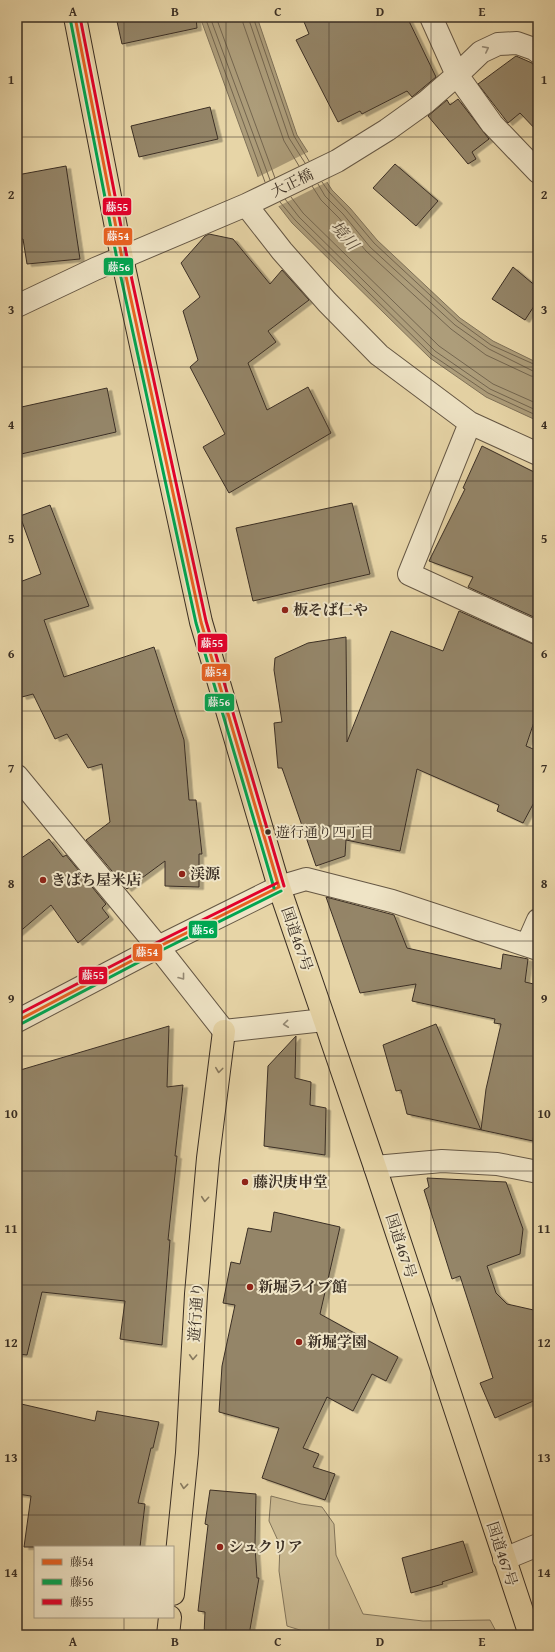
<svg xmlns="http://www.w3.org/2000/svg" width="555" height="1652" viewBox="0 0 555 1652" font-family="'Gentium Book Plus','Noto Serif JP',serif">
  <defs>
    <filter id="shadow"><feDropShadow dx="4.5" dy="2.5" stdDeviation="0" flood-color="#0004"/></filter>
  </defs>
  <rect width="100%" height="100%" fill="#e7d5a7"/>
  <filter id="stains"><feTurbulence type="fractalNoise" baseFrequency=".005" numOctaves="4"/><feColorMatrix values="0 0 0 0 .2 0 0 0 0 .09 0 0 0 0 .02 0 0 0 .5 -.17"/></filter>
  <radialGradient id="worn" r=".72"><stop offset=".6" stop-color="#630" stop-opacity="0"/><stop offset="1" stop-color="#630" stop-opacity=".3"/></radialGradient>
  <path fill="#cab991" stroke="#82745a" d="M271,1496L301,1504L322,1507L334,1524L336,1555L363,1614L423,1621L490,1620L498,1635H316L287,1626L279,1571L280,1545L269,1521Z"/>
  <path fill="#ad9d7a" stroke="#7f7158" d="M200,17H257L297,135L332,190L350,208L377,240L460,318L493,341L538,363V421L486,397L430,358L292,223L260,182Z"/>
  <path fill="#e7d5a7" d="M310,151L329,181L277,207L258,183L256,178Z"/>
  <g fill="none" stroke-linecap="round" stroke-linejoin="round">
    <path stroke="#74664f" stroke-width="1" d="M205,17L265,182
      M210,17L270,180
      M216,17L275,178
      M242,17L243,23L284,141L299,166
      M248,17L289,138L305,163
      M253,17L294,136L309,161
      M322,182L329,192L347,211L374,243L458,321L491,345L538,366
      M318,184L325,196L343,214L370,247L455,325L489,349L533,371H538
      M312,186L321,200L339,218L366,251L451,329L486,355L531,376L538,377
      M291,197L303,213L439,346L493,384L538,404
      M285,199L299,217L435,351L490,389L538,411
      M280,202L295,220L432,355L488,393L538,416"/>
  </g>
  <path fill="#948568" stroke="#3b2f24" filter="url(#shadow)" d="M116,17H196L197,28L122,44Z
    M302,17H407L436,77L412,97L407,91L362,114L360,111L338,122L296,40L309,34Z
    M516,56L532,63L538,71V132L520,113L508,123L478,84Z
    M458,99L489,139L472,152L476,159L468,164L428,116L447,100L450,105Z
    M210,107L218,139L139,157L131,126Z
    M395,164L438,201L416,226L373,188Z
    M66,166L80,259L27,264L23,239H17V175Z
    M209,234L233,239L270,284L282,270L309,300L268,331L276,342L248,363L267,410L308,387L331,433L229,493L203,447L225,434L190,367L198,360L183,311L200,297L181,263L205,236Z
    M513,267L538,288V300L525,320L492,299Z
    M107,388L116,432L17,455V408Z
    M482,446L538,474V619L468,587L473,577L429,561L465,489L463,488Z
    M352,503L370,574L253,601L236,528Z
    M50,505L89,606L44,620L64,677L154,647L184,740L189,800H196L202,854H199V887L165,886V861L127,889L86,840L110,822L102,764L88,768L67,734L55,739L33,694L22,697L17,683V583L41,574L20,516Z
    M459,611L533,644L538,645V710L526,746L538,751V795L523,823L497,811L499,805L417,769L400,851L346,840L345,856L316,866L282,768H278L274,723L282,722L274,670L275,658L308,643L346,637L347,742L391,631L443,651Z
    M49,839L63,857L66,855L106,904L102,908L109,917L78,943L51,905L17,934V861Z
    M326,897L394,915L407,948L501,969L503,954L528,959L525,982L538,985V1093L533,1141L407,1114L401,1090L396,1091L383,1045L436,1024L481,1130L486,1089L501,1024L494,1023L495,1019L412,1001L416,984L360,993Z
    M169,1026L167,1087L183,1085L175,1156H177L168,1240H170L162,1345L120,1339L125,1301L42,1292L27,1355L17,1354V1071Z
    M296,1036L295,1078L311,1082L310,1105L326,1108L325,1155L264,1146L268,1066Z
    M427,1178L506,1182L523,1229L520,1254L487,1266L496,1293L507,1304L538,1311V1399L495,1418L480,1383L493,1378L460,1276L452,1279L424,1190L429,1187Z
    M274,1212L340,1227L320,1314L398,1357L386,1381L372,1374L353,1411L327,1397L303,1448L319,1454L313,1467L335,1474L325,1500L262,1478L279,1428L219,1412L222,1366L235,1305L223,1303L231,1262L240,1264L248,1228L271,1232Z
    M17,1403L95,1421L97,1411L159,1422L153,1448H151L138,1503L145,1504L140,1547H24L31,1496L17,1494Z
    M210,1490L256,1494L255,1546L257,1578H259L249,1635H204L205,1612L198,1611L208,1525L205,1524Z
    M463,1541L473,1572L442,1582L443,1584L411,1593L402,1558Z"/>
  <g fill="none" stroke-linecap="round" stroke-linejoin="round">
    <g stroke="#665845" stroke-width="24">
      <path id="minor" d="M431,17L457,75L492,124L538,172
        M246,205L282,251L327,302L379,355L470,423L538,454
        M17,306L95,269L246,205L337,161L387,130L426,102L457,75L481,52L498,44L517,43L534,49L538,52
        M470,423L409,574L538,633
        M17,776L158,947L224,1031L324,1020
        M527,945L538,920
        M17,1021L158,947L279,887L306,879L392,901L538,949
        M375,1167L442,1161L497,1164L538,1172
        M504,1559L538,1545"/>
    </g>
    <g stroke="#3b2f24" stroke-width="24">
      <path id="major" d="M173,1594L187,1453L196,1294L208,1158L224,1031
        M168,1635L170,1617"/>
    </g>
    <g stroke="#3b2f24" stroke-width="24">
      <path id="highway" d="M75,17L122,258L201,622L279,887L375,1167L530,1635"/>
    </g>
    <use href="#minor" stroke="#efe4c6" stroke-width="22"/>
    <use href="#major" stroke="#e7d5a7" stroke-width="22"/>
    <use href="#highway" stroke="#e7d5a7" stroke-width="22"/>
    <g stroke="#efe4c6" stroke-width="6">
      <path id="bus-1" d="M75,17L122,258L201,622L279,887
        M17,1021L158,947L279,887"/>
    </g>
    <g stroke="#efe4c6" stroke-width="6">
      <path id="bus-2" d="M70,18L117,259L196,623L274,888
        M19,1025L160,951L281,891"/>
    </g>
    <g stroke="#efe4c6" stroke-width="6">
      <path id="bus-3" d="M80,17L127,257L206,621L284,886
        M17,1015L156,943L277,883"/>
    </g>
    <use href="#bus-1" stroke="#e96222" stroke-width="3"/>
    <use href="#bus-2" stroke="#00a651" stroke-width="3"/>
    <use href="#bus-3" stroke="#e4002b" stroke-width="3"/>
  </g>
  <defs><path id="oneway-chevron" d="M-2-3.5L2.5 0L-2 3.5" fill="none" stroke-width="1.6" stroke-linecap="round" stroke-linejoin="round"/></defs>
  <g stroke="#958a75">
    <use href="#oneway-chevron" transform="translate(486 49) rotate(-27)"/>
    <use href="#oneway-chevron" transform="translate(182 977) rotate(52)"/>
    <use href="#oneway-chevron" transform="translate(286 1024) rotate(174)"/>
  </g>
  <g stroke="#887a5f">
    <use href="#oneway-chevron" transform="translate(219 1070) rotate(97)"/>
    <use href="#oneway-chevron" transform="translate(205 1199) rotate(95)"/>
    <use href="#oneway-chevron" transform="translate(193 1357) rotate(93)"/>
    <use href="#oneway-chevron" transform="translate(184 1486) rotate(96)"/>
  </g>
  <path fill="none" stroke="#3b2f24" stroke-width="1" stroke-opacity="0.55" d="M124,17V1547M226,17V1635M329,17V1635M431,17V1635M17,137H538M17,252H538M17,367H538M17,481H538M17,596H538M17,711H538M17,826H538M17,941H538M17,1056H538M17,1171H538M17,1285H538M17,1400H538M17,1515H538M124,1617V1635"/>
  <g fill="#8f2418" stroke="#efe4c6" stroke-width="1.5">
    <circle cx="285" cy="610" r="4"/>
    <circle cx="182" cy="874" r="4"/>
    <circle cx="43" cy="880" r="4"/>
    <circle cx="245" cy="1182" r="4"/>
    <circle cx="250" cy="1287" r="4"/>
    <circle cx="299" cy="1342" r="4"/>
    <circle cx="220" cy="1547" r="4"/>
  </g>
  <circle fill="#3b2f24" stroke="#efe4c6" stroke-width="1.5" cx="268" cy="832" r="3.5"/>
  <g text-anchor="middle" stroke-width="4" stroke-linejoin="round" paint-order="stroke">
    <g font-size="14" fill="#3b2f24" stroke="#efe4c6" text-anchor="start">
      <text x="276" y="837">遊行通り四丁目</text>
    </g>
    <g font-size="15" fill="#3b2f24" stroke="#efe4c6">
      <text transform="translate(292 183) rotate(-26)" y="5">大正橋</text>
      <text transform="translate(297 939) rotate(71)" y="5">国道467号</text>
      <text transform="translate(401 1246) rotate(72)" y="5">国道467号</text>
      <text transform="translate(196 1312) rotate(-86)" y="5">遊行通り</text>
      <text transform="translate(502 1554) rotate(72)" y="5">国道467号</text>
    </g>
    <g font-size="15" font-weight="bold" fill="#3b2f24" stroke="#efe4c6" text-anchor="start">
      <text x="293" y="615">板そば仁や</text>
      <text x="190" y="879">渓源</text>
      <text x="51" y="885">きばち屋米店</text>
      <text x="253" y="1187">藤沢庚申堂</text>
      <text x="258" y="1292">新堀ライブ館</text>
      <text x="307" y="1347">新堀学園</text>
      <text x="228" y="1552">シュクリア</text>
    </g>
    <g font-size="16" font-style="italic" fill="#584a3a" stroke="#efe4c6">
      <text transform="translate(345 235) rotate(49)" y="6">境川</text>
    </g>
  </g>
  <g stroke="#efe4c6" stroke-width="1.5">
    <rect x="102" y="197" width="30" height="19" rx="4" fill="#e4002b"/>
    <rect x="103" y="227" width="30" height="19" rx="4" fill="#e96222"/>
    <rect x="103" y="257" width="31" height="19" rx="4" fill="#00a651"/>
    <rect x="197" y="633" width="31" height="20" rx="4" fill="#e4002b"/>
    <rect x="201" y="663" width="30" height="19" rx="4" fill="#e96222"/>
    <rect x="204" y="693" width="31" height="19" rx="4" fill="#00a651"/>
    <rect x="188" y="920" width="30" height="19" rx="4" fill="#00a651"/>
    <rect x="132" y="943" width="31" height="19" rx="4" fill="#e96222"/>
    <rect x="78" y="966" width="30" height="19" rx="4" fill="#e4002b"/>
  </g>
  <g font-size="11" text-anchor="middle" font-weight="bold" fill="#fff">
    <text x="117" y="211">藤55</text>
    <text x="118" y="240">藤54</text>
    <text x="119" y="271">藤56</text>
    <text x="212" y="647">藤55</text>
    <text x="216" y="676">藤54</text>
    <text x="219" y="706">藤56</text>
    <text x="203" y="934">藤56</text>
    <text x="147" y="956">藤54</text>
    <text x="93" y="979">藤55</text>
  </g>
  <rect width="555" height="1652" fill="none" stroke="#e7d5a7" stroke-width="44"/>
  <rect x="34" y="1546" width="140" height="72" fill="#efe4c6" stroke="#a79c85"/>
  <rect x="42" y="1559" width="20" height="6" fill="#e96222" stroke="#a79c85"/>
  <text x="70" y="1566" font-size="12" fill="#3b2f24">藤54</text>
  <rect x="42" y="1579" width="20" height="6" fill="#00a651" stroke="#a79c85"/>
  <text x="70" y="1586" font-size="12" fill="#3b2f24">藤56</text>
  <rect x="42" y="1599" width="20" height="6" fill="#e4002b" stroke="#a79c85"/>
  <text x="70" y="1606" font-size="12" fill="#3b2f24">藤55</text>
  <rect x="22" y="22" width="511" height="1608" fill="none" stroke="#3b2f24" stroke-width="1.5"/>
  <g font-size="13" text-anchor="middle" font-weight="bold" fill="#3b2f24">
    <text x="73" y="16">A</text>
    <text x="175" y="16">B</text>
    <text x="278" y="16">C</text>
    <text x="380" y="16">D</text>
    <text x="482" y="16">E</text>
    <text x="11" y="84">1</text>
    <text x="544" y="84">1</text>
    <text x="11" y="199">2</text>
    <text x="544" y="199">2</text>
    <text x="11" y="314">3</text>
    <text x="544" y="314">3</text>
    <text x="11" y="429">4</text>
    <text x="544" y="429">4</text>
    <text x="11" y="543">5</text>
    <text x="544" y="543">5</text>
    <text x="11" y="658">6</text>
    <text x="544" y="658">6</text>
    <text x="11" y="773">7</text>
    <text x="544" y="773">7</text>
    <text x="11" y="888">8</text>
    <text x="544" y="888">8</text>
    <text x="11" y="1003">9</text>
    <text x="544" y="1003">9</text>
    <text x="11" y="1118">10</text>
    <text x="544" y="1118">10</text>
    <text x="11" y="1233">11</text>
    <text x="544" y="1233">11</text>
    <text x="11" y="1347">12</text>
    <text x="544" y="1347">12</text>
    <text x="11" y="1462">13</text>
    <text x="544" y="1462">13</text>
    <text x="11" y="1577">14</text>
    <text x="544" y="1577">14</text>
    <text x="73" y="1646">A</text>
    <text x="175" y="1646">B</text>
    <text x="278" y="1646">C</text>
    <text x="380" y="1646">D</text>
    <text x="482" y="1646">E</text>
  </g>
  <rect width="100%" height="100%" filter="url(#stains)"/>
  <rect width="100%" height="100%" fill="url(#worn)"/>
</svg>
